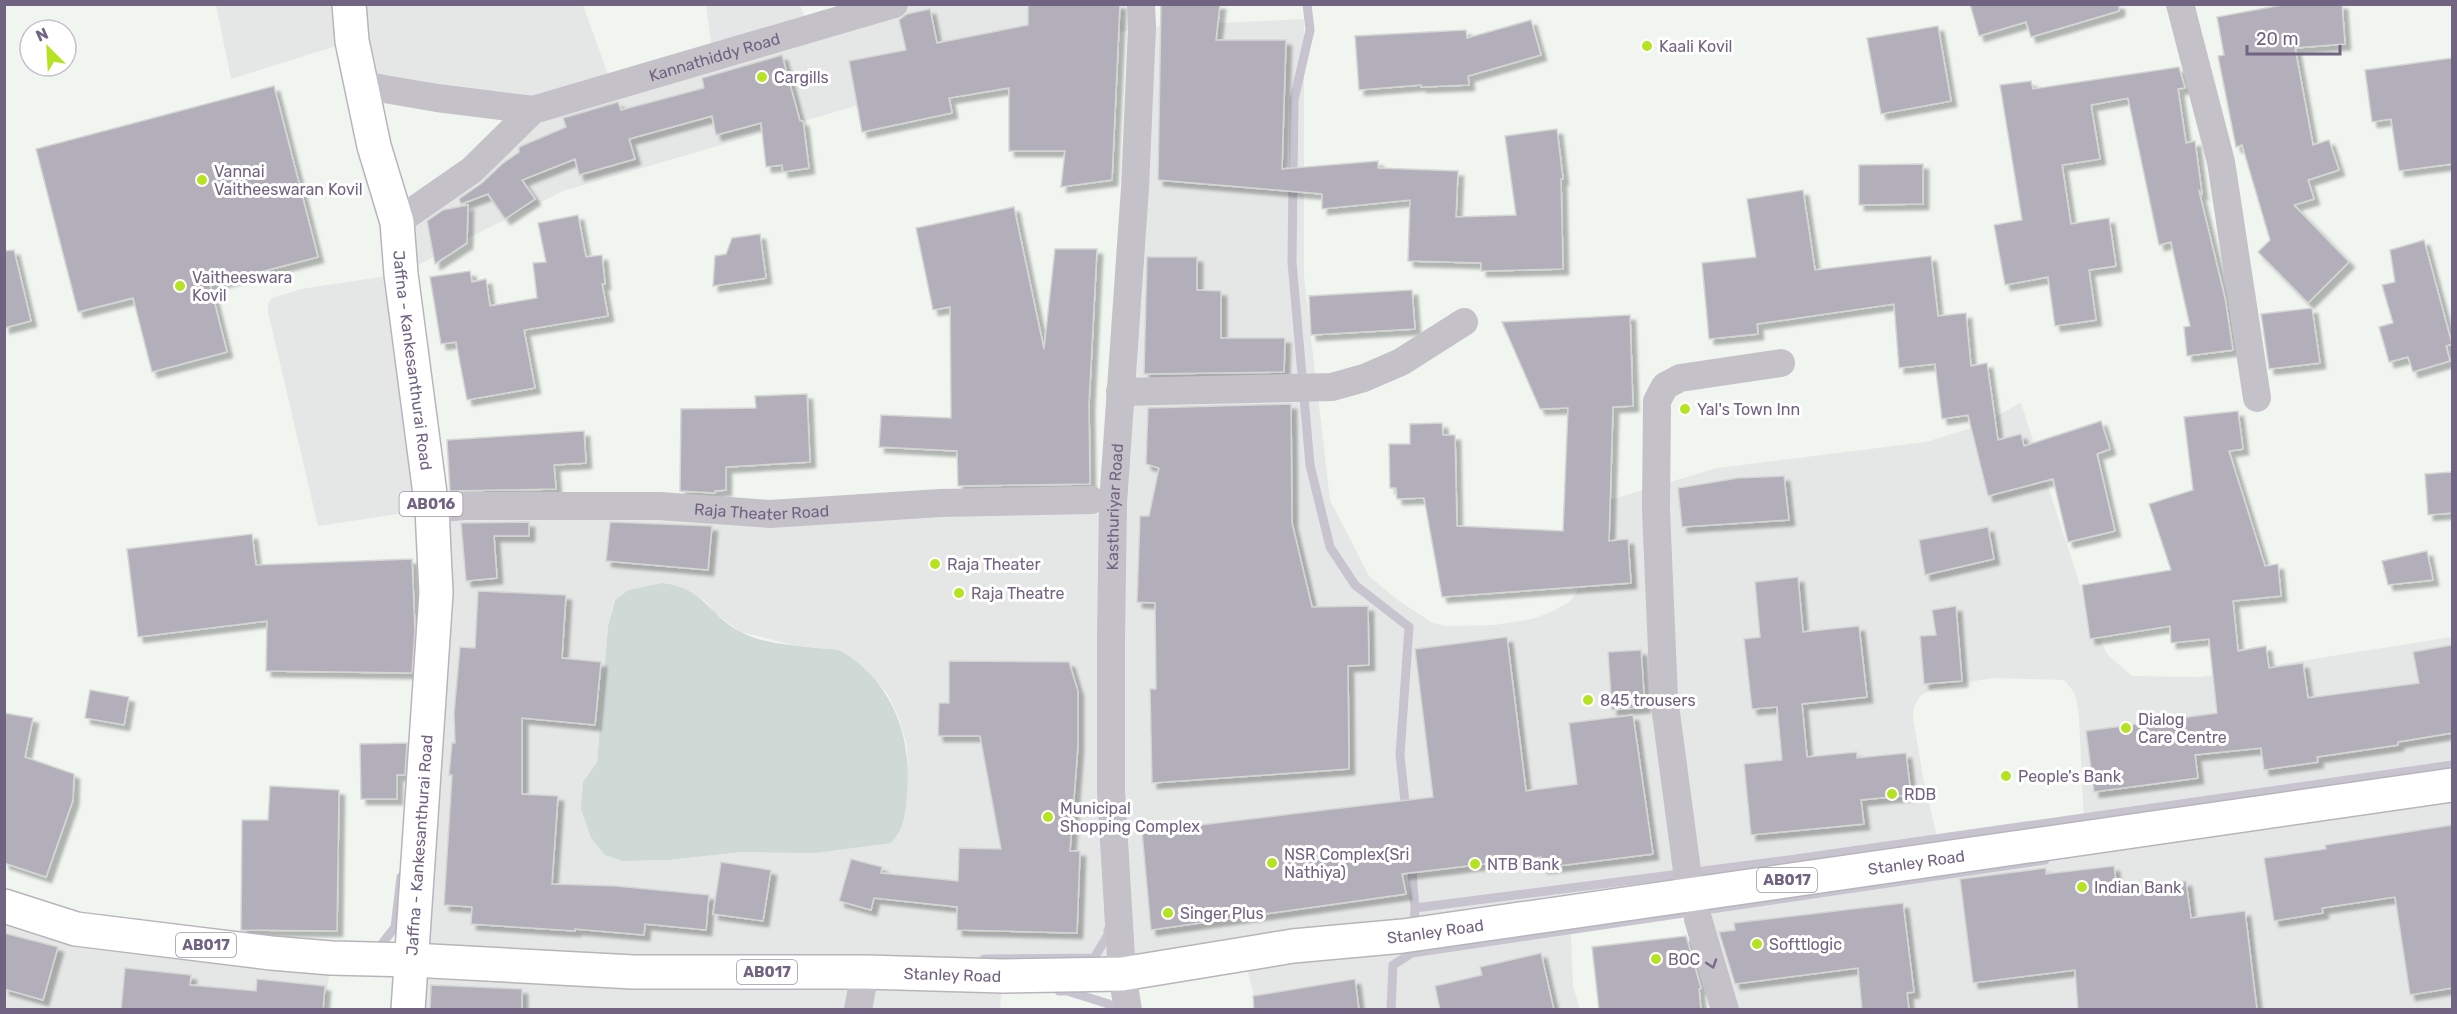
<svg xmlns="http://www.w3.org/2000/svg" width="2457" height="1014" viewBox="0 0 2457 1014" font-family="Rubik,sans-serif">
  <defs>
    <filter id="shadow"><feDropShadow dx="5.5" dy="5.5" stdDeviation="1.5" flood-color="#0004"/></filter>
  </defs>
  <rect width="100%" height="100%" fill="#f0f5f0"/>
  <path fill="#e5e7e6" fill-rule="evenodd" d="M894,4L1141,5L1143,27L1304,19V277L1330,500L1369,576L1399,601L1433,623L1446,626L1495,625L1532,619L1551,612L1569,602L1577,592L1580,542L1610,500L1717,468L1926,442L1977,426L2021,403L2092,622L2107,654L2132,676L2200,677L2452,637V1009H1725L1690,893L1570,913L1573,986L1580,1009H1257L1244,955L1003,977L1000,1009H408L431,509L318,526L268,312V304L272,298L301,289L401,274L397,222L533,110L361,85L352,41L231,79L216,5H583L612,86L713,57L706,5H800L809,29ZM1142,27L1112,503L432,509L401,275L452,246L563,191L1010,61ZM662,583L704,600L715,613L741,632L792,645L841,650L866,671L887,693L899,718L907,746L908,777L743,852L668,860L623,861L583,782L597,762L608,626L614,600L628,590ZM1993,678L2064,680L2071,688L2076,697L2079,717L2085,839L1942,858L1924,782L1913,718L1914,707L1920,696L1934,688Z
    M5,906L331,958L325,1009L5,1010Z"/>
  <path fill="#cfd9d6" d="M662,583C705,588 708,615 741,632C763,644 793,645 817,648C825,649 837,648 843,652C893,684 912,736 907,793C905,813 905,828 891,843L815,853L743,852L668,860L623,861L605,855L591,838L581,809L583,782L597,762L608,626L615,600L628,590Z"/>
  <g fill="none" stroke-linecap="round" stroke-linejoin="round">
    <path stroke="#c7c4d0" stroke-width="9" d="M1307,4L1310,30L1294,100L1292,262L1310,465L1330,547L1355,585L1409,627L1400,755L1406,812
      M1415,908L1789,860L2452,765
      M374,949H378L395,927L401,877
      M1412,953L2045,860
      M984,959L1094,958L1108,935V930
      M1059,991H1067L1109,1004L1110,1010
      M1391,1010L1393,965L1412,953L1415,908L1411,861"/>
  </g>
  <path fill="#b3afba" stroke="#d3d6d3" stroke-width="1.5" filter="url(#shadow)" d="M1028,4H1120L1112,180L1061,187L1065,151H1009V88L949,98L952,113L862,132L849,61L906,50L899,20L907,14L930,9L937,43L1028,25Z
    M1161,4H1220L1216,40H1286L1282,169L1378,161V168L1458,171L1456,217L1516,215L1505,136L1557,129L1563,179H1561L1563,269L1481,271V263L1408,261L1410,200L1322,209V194L1158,180Z
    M1970,4H2119V11L2031,37L2026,22L1979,36Z
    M2308,4H2342L2345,44L2295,48L2313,145L2329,140L2339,170L2308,180L2314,199L2294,205L2349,262L2308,303L2258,252L2270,240L2242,145L2236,147L2218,56L2224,55L2217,17L2282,5Z
    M1531,20L1541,55L1468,76L1469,85L1421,87V85L1359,90L1355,36L1466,30L1467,38Z
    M1938,26L1951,101L1881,114L1867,38Z
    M782,55L800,121H803L809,168L783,172L782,165L766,167L761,123L716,135L712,116L629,139L635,159L579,175L575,159L522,180L535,199L505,219L488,194L461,204L459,199L482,183L502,164L519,152V147L566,127L563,118L618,102L621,110L704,88L702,78Z
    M2452,58V164L2399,171L2391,119L2372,122L2365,70Z
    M2179,67L2185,88L2178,89L2186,143L2195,141L2202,194L2199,191L2225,298L2233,350L2187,356L2184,327L2190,326L2171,242L2159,245L2128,98L2091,105L2100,159L2062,165L2071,224L2109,218L2116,266L2089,270L2096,320L2055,326L2048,277L2005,285L1994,225L2022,220L2000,85L2031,81L2033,89Z
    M274,86L318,257L210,285L227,352L152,372L133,298L78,312L36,149Z
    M1923,164V204L1859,205V165Z
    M1803,190L1815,270L1931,256L1938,316L1966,313L1971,366L1987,363L1998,440L2021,434L2024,446L2101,421L2110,449L2097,454L2115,531L2068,542L2053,479L1988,496L1968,415L1942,419L1935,364L1899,368L1894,304L1757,324L1758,334L1709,339L1702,263L1756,257L1747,199Z
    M468,205L467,243L435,264L427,221L443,210Z
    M1014,207L1044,349L1055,249H1097L1089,404L1090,484L958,486L957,451L879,447L881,415L951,418L950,307L933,310L916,228Z
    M578,215L586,257L602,255L605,284H602L608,316L524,330L535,388L467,400L456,342L441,344L430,277L470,271L472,282L486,279L490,306L537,298L533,263L546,262L538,223Z
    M760,234L766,278L713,286L715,256L726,254L732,238Z
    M2424,240L2452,344L2446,346L2450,361L2413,372L2408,357L2389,362L2379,327L2393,323L2382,285L2395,282L2390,250Z
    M14,250L31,321L4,328V251Z
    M1147,257H1197V290L1221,291V338H1285L1284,372L1144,374Z
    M1412,290L1415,329L1311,335L1309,296Z
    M2312,308L2320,363L2269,369L2261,314Z
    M1630,315L1633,406L1613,407L1609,541L1628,539L1631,583L1442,597L1424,498L1397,499L1396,488H1390L1389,444H1410V424L1442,423L1443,435H1455L1457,526L1563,531L1568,408L1540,409L1502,322Z
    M807,394L810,462L726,467V490L715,491V493L680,491L681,409L756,408L755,396Z
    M1291,404L1292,523L1312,607L1368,606L1369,665L1348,666L1349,769L1152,783L1150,689H1156L1155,603L1137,602L1140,516H1149L1159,468L1146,464L1148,408Z
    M2238,411L2243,449L2229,451L2265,566L2278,564L2281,596L2233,601L2238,651L2266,646L2269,668L2303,663L2308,698L2419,683L2413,652L2452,645V733L2398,742V745L2317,757L2318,762L2264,770L2261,748L2195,755L2198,778L2094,792L2086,731L2217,713L2209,639L2171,643L2170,626L2090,639L2082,585L2171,570L2149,504L2193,490L2184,417Z
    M584,431L586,463L554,465L556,489L450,491L447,440Z
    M2452,472V513L2428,515L2425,474Z
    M1784,476L1789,520L1682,527L1678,488L1738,478Z
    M529,522V536H494L497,578L466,581L461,523Z
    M610,522L712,526L708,570L606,561Z
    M1988,527L1994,559L1925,575L1919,540Z
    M252,534L256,565L412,559L415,631L412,673L266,671L267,621L138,637L127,549Z
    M2427,551L2433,580L2388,585L2382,561Z
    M1798,577L1803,632L1859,626L1867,697L1802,704L1807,757L1857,752V758L1906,753L1911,795L1861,800L1864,824L1751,835L1744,764L1782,760L1777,707L1752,709L1744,639L1760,637L1755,582Z
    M478,591L566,595L562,658L601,662L595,725L522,718V794L558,796L552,884L616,886L709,895L706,930L645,924L644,935L575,929V931L471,924L472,907L444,905L452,775H449L452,743H455L454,713L460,647L475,648Z
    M1956,606L1962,681L1924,684L1920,636L1936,635L1932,610Z
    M1507,637L1526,791L1577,784L1569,723L1633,715L1653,854L1542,868L1541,857L1402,874L1406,894L1151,930L1142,832L1433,797L1415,649Z
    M1641,650L1645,707L1612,710L1608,652Z
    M949,661L1069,662L1078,691V745L1070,851H1080L1077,933L957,930V907L874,898L871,910L839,901L851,859L882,867L881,873L958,881L959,848L1001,849L980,736H938L939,703H949Z
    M90,690L129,697L124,725L85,718Z
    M4,713L33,718L25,757L74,774L73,800L46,877L4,863Z
    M407,743L405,775H397V799H361L360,744Z
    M270,786L339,790L337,931L241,930L242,820H268Z
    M2452,825V988L2410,995L2395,897L2322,908L2323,913L2274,921L2264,858L2326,849L2325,845Z
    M721,862L771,870L763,921L713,914Z
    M2114,866L2117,890L2186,881L2191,918L2245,911L2257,1010H2078L2075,970L1973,983L1960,879L2046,868V874Z
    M1903,903L1914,992L1907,993L1909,1010H1862L1858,968L1735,984L1719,932L1735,930L1734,923Z
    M4,933L58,947L43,1000L4,989Z
    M1686,936L1701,988L1699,989L1701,1010H1599L1592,947Z
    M1541,953L1554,1010H1440L1435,986L1482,975L1480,967Z
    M125,968L191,975L190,985L256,991L257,979L325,986L323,1010H121Z
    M1355,979L1359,1010H1254L1253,996Z
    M431,985L522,989V1010H430Z"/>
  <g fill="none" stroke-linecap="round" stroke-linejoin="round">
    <g stroke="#b8b4bc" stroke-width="36">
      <g id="primary">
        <path id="s4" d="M349,4L352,41L374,146L397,222L401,274L432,509L436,593L408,1010"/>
        <path id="s5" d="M4,906L76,929L271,953L331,958L412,960L633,972H865L1003,976L1122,974L1293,946L1403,936L2452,785"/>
      </g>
    </g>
    <g stroke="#c4c1c8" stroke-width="28">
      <path d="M2180,4L2221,162L2257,398"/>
      <path d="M361,85L437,98L533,110L472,170L397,222"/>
      <path id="s1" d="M533,110L894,4"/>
      <path d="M1120,392L1332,387L1364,378L1401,362L1464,322"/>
      <path id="s2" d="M432,509L464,506H660L770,514L940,503L1091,500"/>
      <path d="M1690,893L1664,698L1656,510L1657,401L1665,386L1680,378L1781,363"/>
      <path d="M1698,919L1725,1010"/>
      <path d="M858,1010L865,972"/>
      <path id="s3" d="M1128,1010L1122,974L1111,791V637L1113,503L1135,188L1142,27L1141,4"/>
    </g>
    <use href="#primary" stroke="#fff" stroke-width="33"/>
  </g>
  <defs><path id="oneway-chevron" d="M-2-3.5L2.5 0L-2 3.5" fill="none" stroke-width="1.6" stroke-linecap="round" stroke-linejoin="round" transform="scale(1.5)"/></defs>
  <use stroke="#796c89" href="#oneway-chevron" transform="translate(1712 964) rotate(72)"/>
  <g fill="#b5e321" stroke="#fff" stroke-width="2">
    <circle cx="1647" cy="46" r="6"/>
    <circle cx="762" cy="77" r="6"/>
    <circle cx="202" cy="180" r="6"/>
    <circle cx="180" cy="286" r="6"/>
    <circle cx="1685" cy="409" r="6"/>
    <circle cx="935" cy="564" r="6"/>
    <circle cx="959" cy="593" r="6"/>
    <circle cx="1588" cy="700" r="6"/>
    <circle cx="2126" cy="728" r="6"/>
    <circle cx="2006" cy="776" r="6"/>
    <circle cx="1892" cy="794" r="6"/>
    <circle cx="1048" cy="817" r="6"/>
    <circle cx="1272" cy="863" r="6"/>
    <circle cx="1475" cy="864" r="6"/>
    <circle cx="2082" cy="887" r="6"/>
    <circle cx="1168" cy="913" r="6"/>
    <circle cx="1757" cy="944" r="6"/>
    <circle cx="1656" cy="959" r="6"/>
  </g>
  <g text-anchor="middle" stroke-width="6" stroke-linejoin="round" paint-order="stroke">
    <g fill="#fff" stroke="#9c92a8" stroke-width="1.5">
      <rect x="399.5" y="492" width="63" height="24" rx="4.5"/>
      <rect x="1757" y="868" width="60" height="24" rx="4.5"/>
      <rect x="176" y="933" width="60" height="24" rx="4.5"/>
      <rect x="737" y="960" width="60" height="24" rx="4.5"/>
    </g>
    <g font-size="15" font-weight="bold" fill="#716382">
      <text x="431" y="509">AB016</text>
      <text x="1787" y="885">AB017</text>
      <text x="206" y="950">AB017</text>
      <text x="767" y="977">AB017</text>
    </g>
    <g font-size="16" fill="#716382" stroke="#fff" text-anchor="start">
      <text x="1659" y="52">Kaali Kovil</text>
      <text x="774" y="83">Cargills</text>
      <text x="214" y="177">Vannai<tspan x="214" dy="18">Vaitheeswaran Kovil</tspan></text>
      <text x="192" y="283">Vaitheeswara<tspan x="192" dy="18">Kovil</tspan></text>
      <text x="1697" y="415">Yal's Town Inn</text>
      <text x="947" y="570">Raja Theater</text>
      <text x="971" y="599">Raja Theatre</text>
      <text x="1600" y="706">845 trousers</text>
      <text x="2138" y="725">Dialog<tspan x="2138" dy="18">Care Centre</tspan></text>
      <text x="2018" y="782">People's Bank</text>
      <text x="1904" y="800">RDB</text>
      <text x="1060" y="814">Municipal<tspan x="1060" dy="18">Shopping Complex</tspan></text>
      <text x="1284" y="860">NSR Complex(Sri<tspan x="1284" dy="18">Nathiya)</tspan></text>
      <text x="1487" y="870">NTB Bank</text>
      <text x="2094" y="893">Indian Bank</text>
      <text x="1180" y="919">Singer Plus</text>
      <text x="1769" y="950">Softtlogic</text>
      <text x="1668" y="965">BOC</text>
    </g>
    <g font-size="16" fill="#716382" stroke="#fff">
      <text dy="6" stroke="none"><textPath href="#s1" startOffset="189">Kannathiddy Road</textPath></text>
      <text dy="6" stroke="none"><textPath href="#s4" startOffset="363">Jaffna - Kankesanthurai Road</textPath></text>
      <text dy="6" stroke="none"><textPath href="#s3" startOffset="504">Kasthuriyar Road</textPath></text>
      <text dy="6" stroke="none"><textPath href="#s2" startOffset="330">Raja Theater Road</textPath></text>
      <text transform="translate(419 845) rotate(-86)" y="6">Jaffna - Kankesanthurai Road</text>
      <text dy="6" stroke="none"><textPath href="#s5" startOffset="1926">Stanley Road</textPath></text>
      <text dy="6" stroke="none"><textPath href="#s5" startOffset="1440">Stanley Road</textPath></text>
      <text dy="6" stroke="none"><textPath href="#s5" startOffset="954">Stanley Road</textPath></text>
    </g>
  </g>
  <rect width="2457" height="1014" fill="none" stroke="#716382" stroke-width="12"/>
  <g transform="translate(48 48) rotate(336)"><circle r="28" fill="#ffffff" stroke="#c6c1cd" stroke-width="1.5"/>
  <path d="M0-4.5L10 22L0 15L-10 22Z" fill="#b5e321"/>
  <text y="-9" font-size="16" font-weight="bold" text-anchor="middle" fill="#716382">N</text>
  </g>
  <path d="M2247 45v9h93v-9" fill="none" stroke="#716382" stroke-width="3"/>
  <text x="2256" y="45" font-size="18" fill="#716382" stroke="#ffffff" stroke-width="4.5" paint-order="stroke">20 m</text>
</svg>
